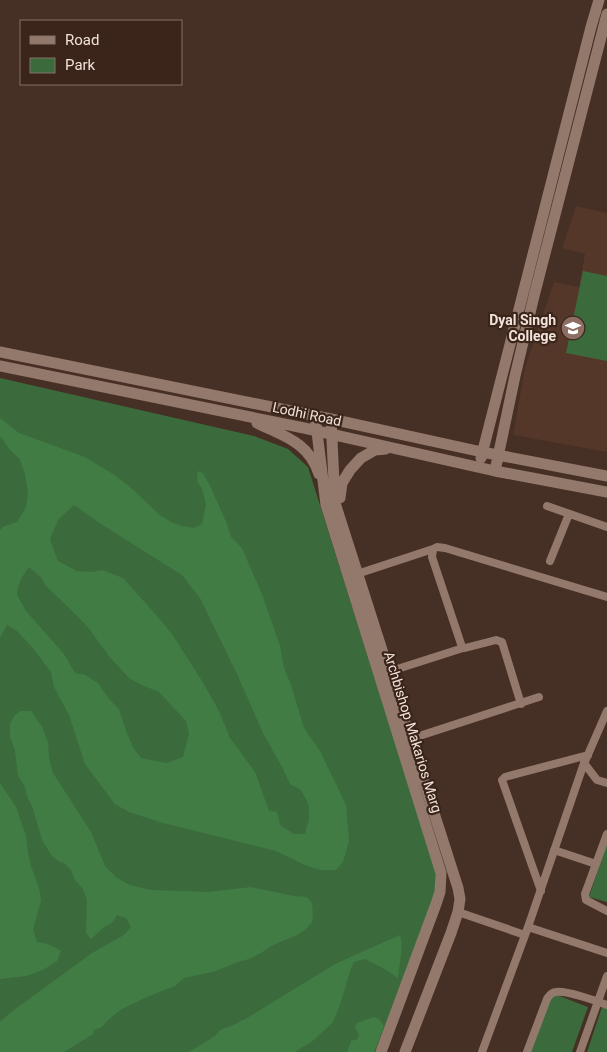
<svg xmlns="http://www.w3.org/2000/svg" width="607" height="1052" viewBox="0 0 607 1052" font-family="Roboto,sans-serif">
  <rect width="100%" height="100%" fill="#462f24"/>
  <path fill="#543728" d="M576,206L607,213V452L513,435L525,368L554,282L579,287L585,254L562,248Z"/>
  <path fill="#3b6b3d" d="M583,271L607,276V361L566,353Z
    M0,378L254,436L288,449L308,467L435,870L436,885L433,906L375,1052H0Z
    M607,843V902L589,897Z
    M552,993L588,1007L572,1052H529Z
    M602,1007L607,1009V1052H587Z"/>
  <path fill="#407c44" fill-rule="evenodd" d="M0,418L19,433L85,457L113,474L129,486L161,516L173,523L182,526L194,528L202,524L206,504L202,489L197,481L198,471L203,473L210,486L227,524L231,537L242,548L247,560L262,594L280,646L284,668L291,685L304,728L320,751L346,805L349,841L343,862L336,870H321L307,866L276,851L163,823L129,812L115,804L85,764L69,715L54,687L51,672L32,647L16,630L7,625L0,638V530L4,526L17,522L26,507L28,492L25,474L20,459L9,449L2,438L0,437ZM74,505L101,524L182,575L200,598L237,674L263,733L282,767L290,784L301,790L308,803L309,809V819L305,834H294L280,825L277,812L269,811L255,772L230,738L219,711L202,681L172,634L157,616L123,578L102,570L92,572L77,571L58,561L50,539L58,520ZM29,567L42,578L45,585L64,603L87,626L109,656L129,678L142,685L159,692L186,721L189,734L183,757L166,763L141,758L134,749L127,734L119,709L109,699L98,683L85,675L75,673L64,654L26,611L17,595L18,587L22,577Z
    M20,711H31L42,727L48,742L49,758L53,773L91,832L105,866L117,878L130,885L150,890L208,892L251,887L294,896L307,897L312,903L313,915L312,922L305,930L299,934L271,946L261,953L249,959L235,963L216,971L184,978L175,986L147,997L120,1010L106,1022L102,1027L94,1030L93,1034L64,1052H0V1022L10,1013L92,953L124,935L131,927L126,918L117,915L112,923L104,927L91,939L86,933L87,900L83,889L75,880L71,870L64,863L60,862L52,856L42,840L32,806L28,799L24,785L18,776L15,751L10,736V724L14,716Z
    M0,783L16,807L26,836L28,853L31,866L39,888L41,900L33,930L37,942C47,943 53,946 61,951L57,961L43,970L26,976L0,979Z
    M400,935C404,949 399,963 398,978L383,968L365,959L354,962L351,968L339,1008L332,1023L314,1040L295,1052H189L215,1036L220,1030L231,1026L247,1018L335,964Z
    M374,1017L379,1019L384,1026L374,1052H347L351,1041L358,1039L359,1034L355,1028L357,1023Z"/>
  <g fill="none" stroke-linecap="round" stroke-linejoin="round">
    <path stroke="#93796c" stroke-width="8" d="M547,506L607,527
      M550,561L569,514
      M357,574L433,549
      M388,672L463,648
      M521,704L502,642L496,640L465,648L462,647L432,557L433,549L437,547L445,548L607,597
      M407,740L539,697
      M584,763L597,780L607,783
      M607,834L585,894L586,900L607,911
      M554,850L596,864
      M541,891L502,780L505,777L588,755
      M458,912L525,935
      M528,927L607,953
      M482,1052L528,927L583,766L607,711
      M527,1052L547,999C549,996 551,992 556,992C565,990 597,1001 607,1005
      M580,1052L607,976"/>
    <path stroke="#93796c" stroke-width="11" d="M0,352L331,419L482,452L607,476
      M0,366L304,428L495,471L607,492
      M315,416L326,505L441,873L440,892L436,904L381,1052
      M331,419L335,503L458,888L460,899L458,912L451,933L405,1052
      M257,423C283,436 309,442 319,474
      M481,458L591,27L599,0
      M495,471L515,376L534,296L607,14
      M340,498L342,483L350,470L361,458L375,450L386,449"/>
  </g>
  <defs>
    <g id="university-disc" transform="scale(1.25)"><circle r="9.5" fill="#8d6e63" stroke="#3b251a"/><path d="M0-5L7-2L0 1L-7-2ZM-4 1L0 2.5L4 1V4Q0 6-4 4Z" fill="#fff"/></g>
  </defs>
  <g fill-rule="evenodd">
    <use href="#university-disc" x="573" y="328"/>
  </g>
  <g text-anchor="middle" stroke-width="4.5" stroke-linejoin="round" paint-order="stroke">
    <g font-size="14" font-weight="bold" fill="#f1e2da" stroke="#3b251a" text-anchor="end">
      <text x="556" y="325">Dyal Singh<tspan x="556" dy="16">College</tspan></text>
    </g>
    <g font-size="14" fill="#f1e2da" stroke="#3b251a">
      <text transform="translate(307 414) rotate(12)" y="5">Lodhi Road</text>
      <text transform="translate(413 732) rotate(73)" y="5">Archbishop Makarios Marg</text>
    </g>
  </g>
  <rect x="20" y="20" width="162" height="65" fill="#3b251a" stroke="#847167"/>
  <rect x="30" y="36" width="25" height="8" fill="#93796c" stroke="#847167"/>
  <text x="65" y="45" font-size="15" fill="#f1e2da">Road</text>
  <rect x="30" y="58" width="25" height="15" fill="#3b6b3d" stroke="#847167"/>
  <text x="65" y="70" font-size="15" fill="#f1e2da">Park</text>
</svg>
